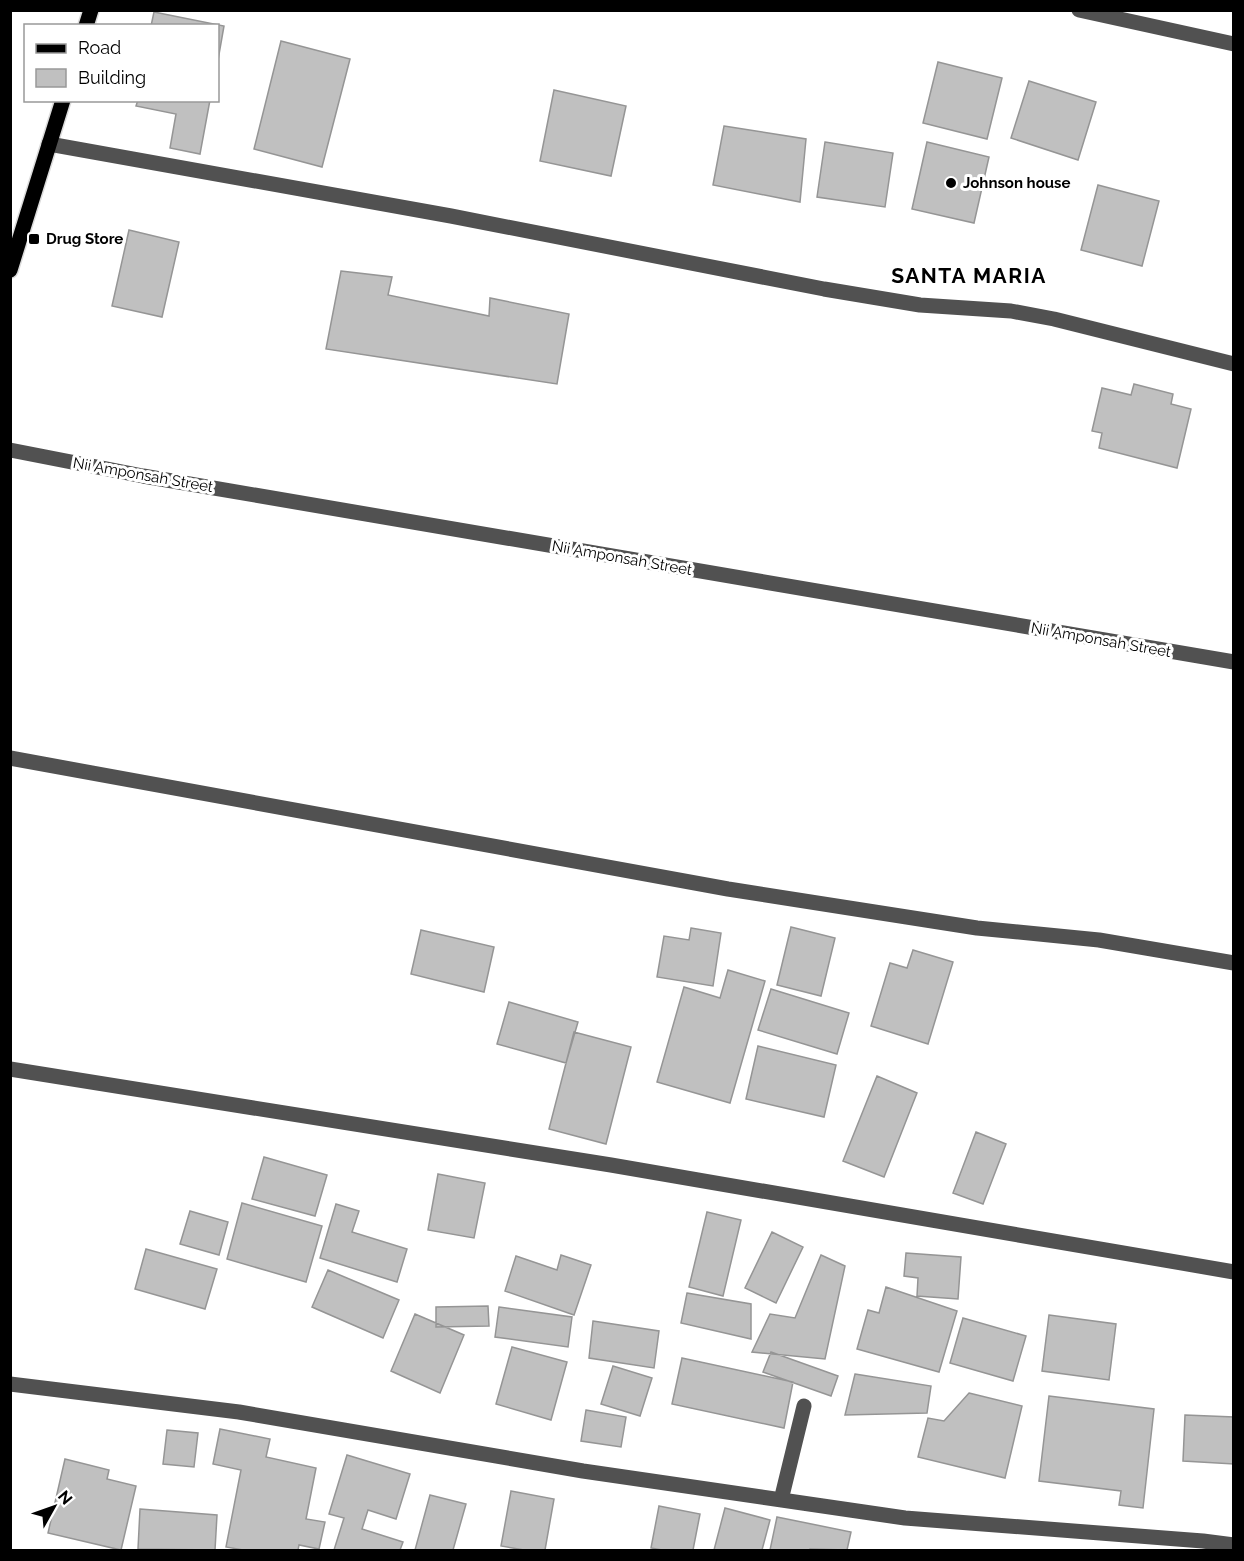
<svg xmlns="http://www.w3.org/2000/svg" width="1244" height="1561" viewBox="0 0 1244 1561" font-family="Raleway,sans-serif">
  <rect width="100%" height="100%" fill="#fff"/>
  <path fill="#c0c0c0" stroke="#959595" stroke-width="1.5" d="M154,12L224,26L218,60V26H151Z
    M281,41L350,59L322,167L254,149Z
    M938,62L1002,78L987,139L923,123Z
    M1029,81L1096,102L1078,160L1011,138Z
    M554,90L626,106L611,176L540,161Z
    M138,100H210L200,154L170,148L176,114L136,106Z
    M724,126L806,139L800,202L713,185Z
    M825,142L893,153L885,207L817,197Z
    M927,142L989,157L974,223L912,209Z
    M1098,185L1159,201L1142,266L1081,250Z
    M129,230L179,242L162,317L112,306Z
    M341,271L392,277L388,295L489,316L490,298L569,314L557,384L326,349Z
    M1134,384L1173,394L1171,404L1191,409L1177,468L1099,448L1102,433L1092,431L1102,388L1131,395Z
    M791,927L835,938L821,996L777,985Z
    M691,928L721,933L713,986L657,977L664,936L689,940Z
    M421,930L494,947L484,992L411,974Z
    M913,950L953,962L928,1044L871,1026L890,963L907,968Z
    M728,970L765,981L730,1103L657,1082L684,987L720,998Z
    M771,989L849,1013L837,1054L758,1030Z
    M509,1002L578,1022L566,1063L497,1044Z
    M574,1032L631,1047L606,1144L549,1129Z
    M758,1046L836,1065L824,1117L746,1099Z
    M877,1076L917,1093L884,1177L843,1161Z
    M976,1132L1006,1144L983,1204L953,1193Z
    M264,1157L327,1175L315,1216L252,1199Z
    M438,1174L485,1183L474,1238L428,1230Z
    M242,1203L322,1226L306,1282L227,1259Z
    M336,1204L359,1211L352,1232L407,1249L397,1282L320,1258Z
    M190,1211L228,1222L219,1255L180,1244Z
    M707,1212L741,1220L723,1296L689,1287Z
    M772,1232L803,1247L776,1303L745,1288Z
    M146,1249L217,1269L205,1309L135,1289Z
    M906,1253L961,1257L958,1299L917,1296L918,1278L904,1276Z
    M561,1255L591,1265L574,1315L505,1291L516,1256L557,1270Z
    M821,1255L845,1266L825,1359L752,1352L770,1314L795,1318Z
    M328,1270L399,1300L383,1338L312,1307Z
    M886,1287L957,1311L939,1372L857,1349L868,1310L879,1313Z
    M687,1293L751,1304V1339L681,1323Z
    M488,1306L489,1326L436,1327V1307Z
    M499,1307L572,1317L568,1347L495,1337Z
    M415,1314L464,1335L440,1393L391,1371Z
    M1049,1315L1116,1324L1109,1380L1042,1371Z
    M963,1318L1026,1336L1013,1381L950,1363Z
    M593,1321L659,1331L654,1368L589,1358Z
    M512,1347L567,1362L551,1420L496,1404Z
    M771,1352L838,1376L831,1396L763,1372Z
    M682,1358L793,1382L784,1428L672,1404Z
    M613,1366L652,1378L640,1416L601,1404Z
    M855,1374L931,1386L927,1413L845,1415Z
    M969,1393L1022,1406L1005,1478L918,1457L928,1418L944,1421Z
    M1049,1396L1154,1409L1143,1508L1119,1505L1121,1491L1039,1481Z
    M586,1410L626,1417L621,1447L581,1441Z
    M1185,1415L1234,1417V1464L1183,1461Z
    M220,1429L270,1439L266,1457L316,1468L306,1519L325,1522L319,1549L299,1545L298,1550H243L226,1547L241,1470L213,1464Z
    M167,1430L198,1433L194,1467L163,1464Z
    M347,1455L410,1474L396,1519L368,1510L362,1529L403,1542L400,1550H334L344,1518L329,1514Z
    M65,1459L109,1470L107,1479L136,1486L121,1550L48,1533Z
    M511,1491L554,1499L545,1550H524L501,1546Z
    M430,1495L466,1504L453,1550H415Z
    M659,1506L700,1514L693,1550H662L651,1548Z
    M725,1508L770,1520L762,1550H714Z
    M140,1509L217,1515L215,1550L138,1549Z
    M777,1517L851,1532L847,1550L810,1549L809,1550H770Z"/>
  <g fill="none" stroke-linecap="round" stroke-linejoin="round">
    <g stroke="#dbdbdb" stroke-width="18">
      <path id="major" d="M86,26L91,10
        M10,270L63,100"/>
    </g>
    <path stroke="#515151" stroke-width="15" d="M1079,10L1234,44
      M49,144L451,216L824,289L920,305L1011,311L1054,319L1234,364
      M10,450L143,476L1234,662
      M10,758L728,889L977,928L1099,940L1234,963
      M10,1069L611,1165L1234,1272
      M10,1384L239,1412L583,1471L905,1518L1203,1541L1234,1545
      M781,1500L804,1406"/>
    <use href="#major" stroke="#000" stroke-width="15"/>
  </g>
  <g fill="#000" stroke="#fff" stroke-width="2">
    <circle cx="951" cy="183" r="6"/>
    <rect x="28" y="233" width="12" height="12" rx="3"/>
  </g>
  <g text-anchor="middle" stroke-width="6" stroke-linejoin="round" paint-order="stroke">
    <g font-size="15" font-weight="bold" fill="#000" stroke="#fff" text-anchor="start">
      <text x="963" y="188">Johnson house</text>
      <text x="46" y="244">Drug Store</text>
    </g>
    <g font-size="15" fill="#000" stroke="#fff">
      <text transform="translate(143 475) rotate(10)" y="5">Nii Amponsah Street</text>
      <text transform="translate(622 558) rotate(10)" y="5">Nii Amponsah Street</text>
      <text transform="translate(1101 640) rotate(10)" y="5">Nii Amponsah Street</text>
    </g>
    <g font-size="21" font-weight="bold" letter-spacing="1.5" fill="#000" stroke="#fff">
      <text x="969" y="283">SANTA MARIA</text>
    </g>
  </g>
  <rect width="1244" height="1561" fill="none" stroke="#000000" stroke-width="24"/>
  <rect x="24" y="24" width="195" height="78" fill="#ffffff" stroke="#999999" stroke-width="1.5"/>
  <rect x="36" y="44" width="30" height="9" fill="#000000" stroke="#999999" stroke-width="1.5"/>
  <text x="78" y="54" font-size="18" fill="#000000">Road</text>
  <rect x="36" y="69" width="30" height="18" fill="#c0c0c0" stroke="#999999" stroke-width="1.5"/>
  <text x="78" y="84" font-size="18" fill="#000000">Building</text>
  <g transform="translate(54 1507) rotate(50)" stroke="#ffffff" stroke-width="4.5" paint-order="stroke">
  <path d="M0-4.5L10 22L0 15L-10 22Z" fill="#000000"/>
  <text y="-9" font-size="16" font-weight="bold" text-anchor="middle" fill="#000000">N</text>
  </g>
</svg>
